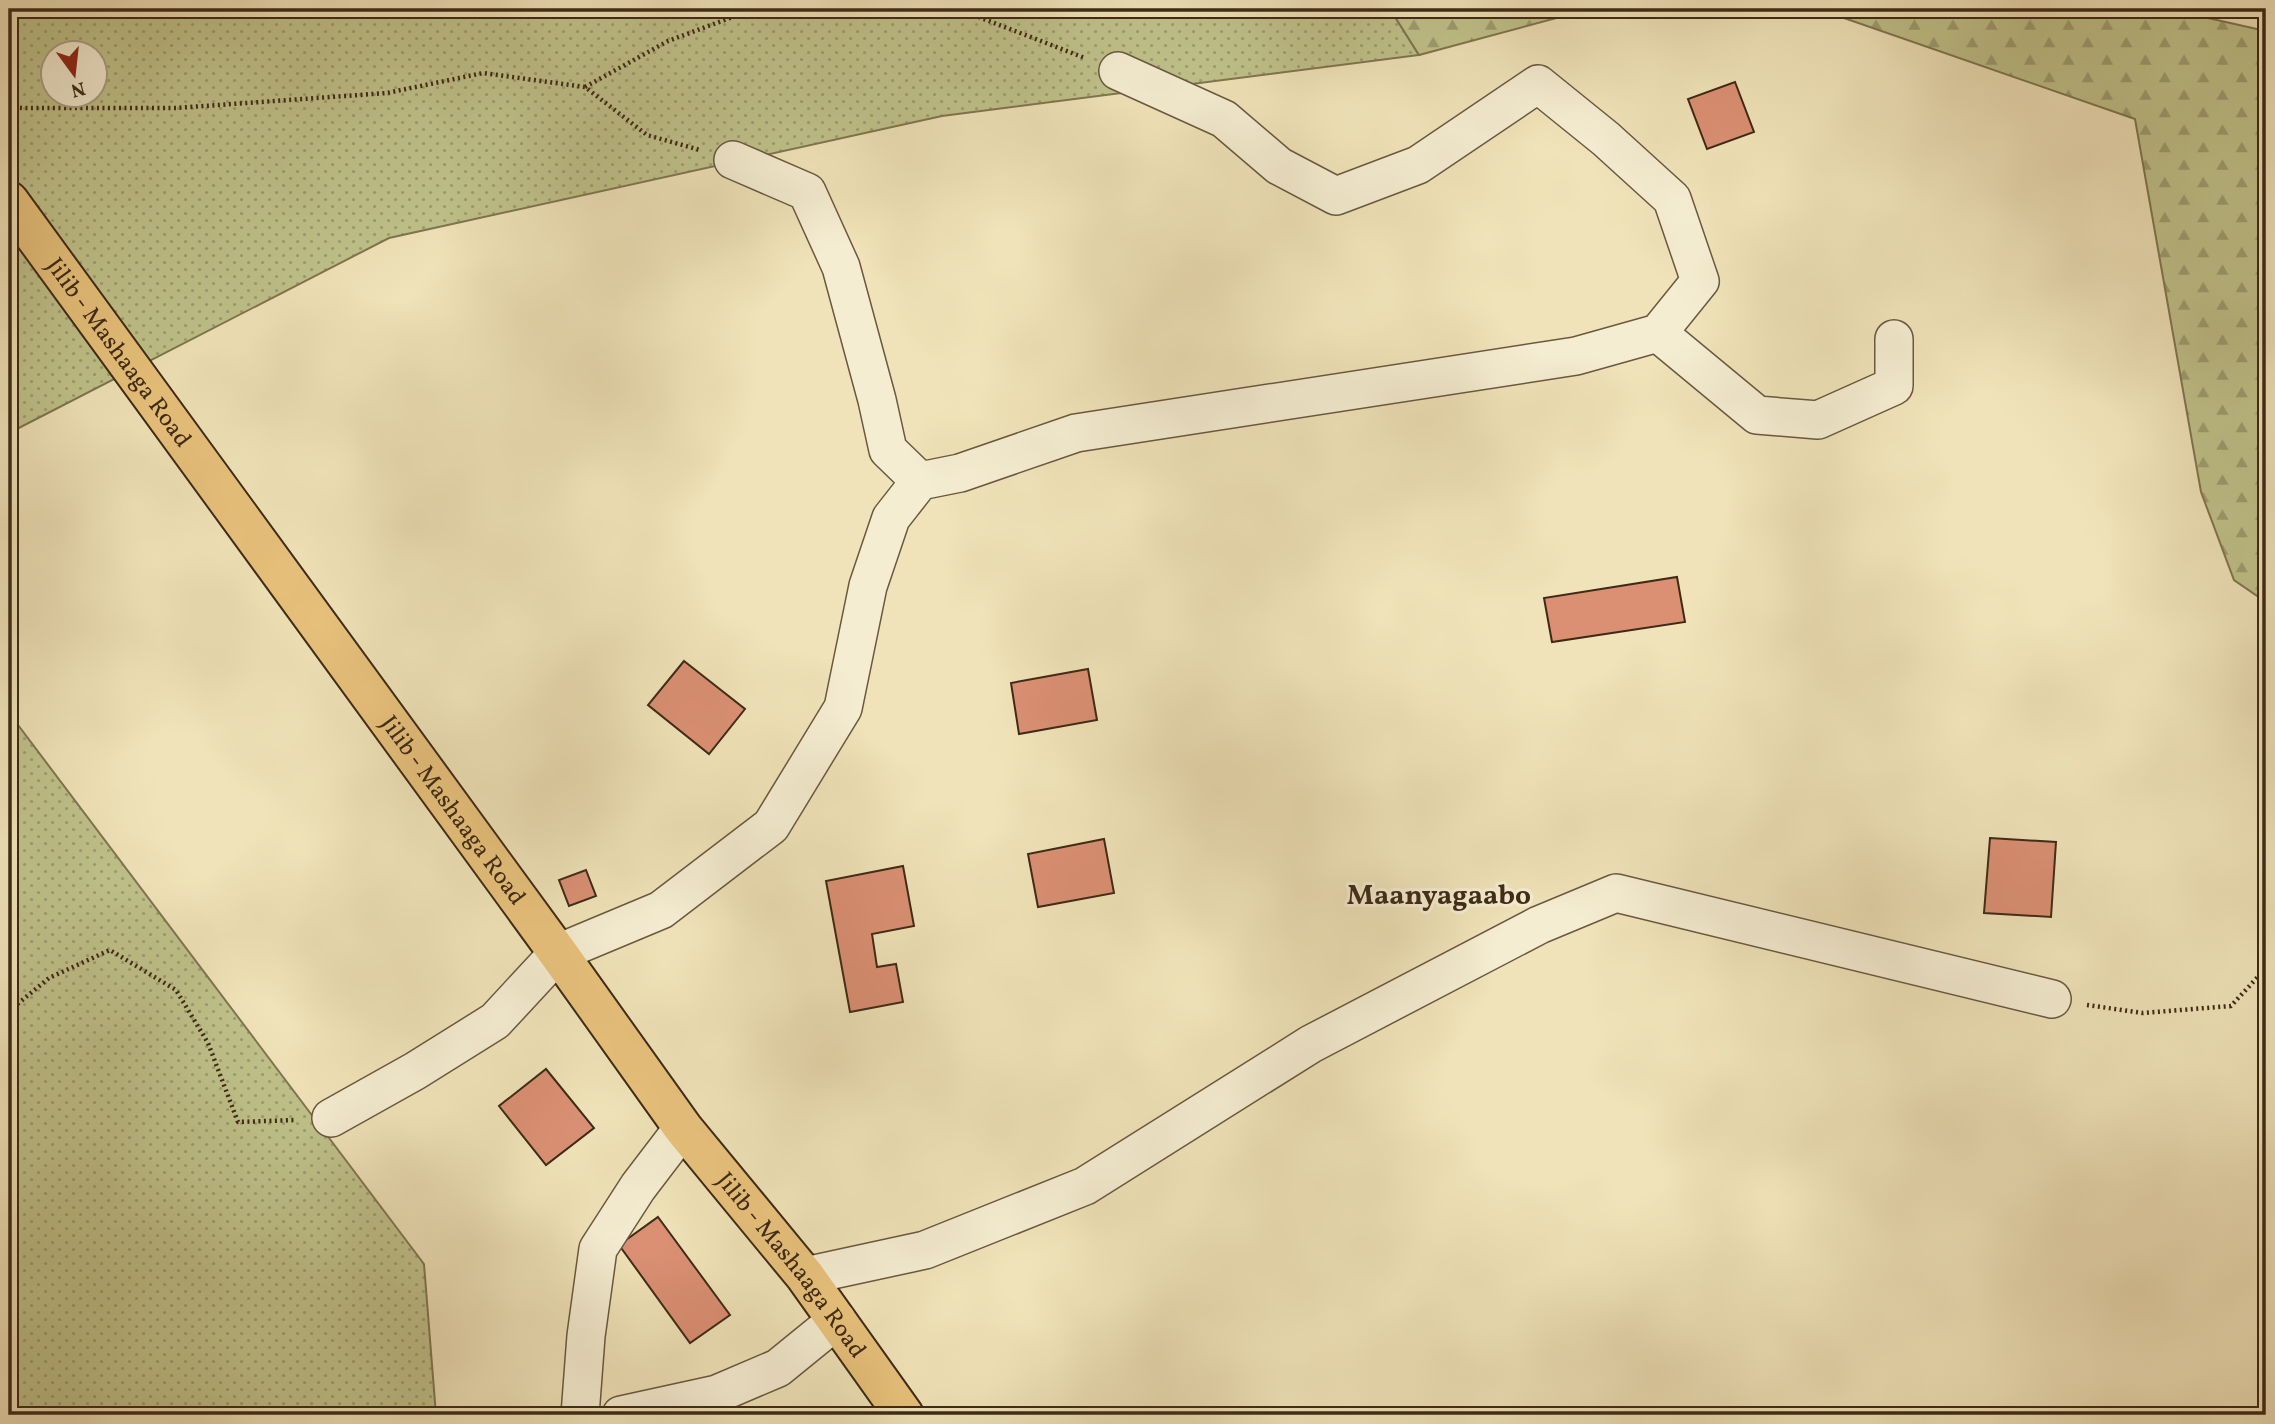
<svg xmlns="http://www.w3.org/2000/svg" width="2275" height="1424" viewBox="0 0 2275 1424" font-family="Vollkorn,serif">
  <defs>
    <pattern id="grass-dots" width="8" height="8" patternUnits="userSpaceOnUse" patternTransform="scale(1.75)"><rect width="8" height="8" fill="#c0c28b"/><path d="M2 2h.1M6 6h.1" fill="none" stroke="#9d9e71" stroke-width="1.8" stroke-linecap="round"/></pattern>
    <pattern id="forest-firs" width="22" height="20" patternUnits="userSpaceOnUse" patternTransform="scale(1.75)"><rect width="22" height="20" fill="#c0c28b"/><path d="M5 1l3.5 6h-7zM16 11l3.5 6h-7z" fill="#9d9e71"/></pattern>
  </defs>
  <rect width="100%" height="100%" fill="#f0e3b9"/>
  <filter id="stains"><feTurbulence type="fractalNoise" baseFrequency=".00286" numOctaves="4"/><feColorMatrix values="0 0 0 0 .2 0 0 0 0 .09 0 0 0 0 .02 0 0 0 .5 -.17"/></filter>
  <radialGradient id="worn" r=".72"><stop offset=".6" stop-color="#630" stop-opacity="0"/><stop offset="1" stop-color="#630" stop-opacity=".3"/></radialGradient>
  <path fill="url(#grass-dots)" stroke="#7f7650" stroke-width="2" fill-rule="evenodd" d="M9,9H1390L1419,55L942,116L389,238L9,433ZM52,52H94V94H52Z
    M9,713L424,1264L436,1415H9Z"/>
  <path fill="url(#forest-firs)" stroke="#7f7650" stroke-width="2" d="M1390,9H1590L1419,55Z
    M1818,9H2196L2208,18L2266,31V602L2234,580L2201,492L2135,119Z"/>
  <path fill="#db9074" stroke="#3e2a16" stroke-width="2" d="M1735,82L1754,132L1707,149L1688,99Z
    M1677,577L1685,622L1552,642L1544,598Z
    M684,661L745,709L709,754L648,705Z
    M1088,669L1097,720L1019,734L1011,683Z
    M1990,838L2056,842L2051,917L1984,913Z
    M1104,839L1114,893L1038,907L1028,854Z
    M903,866L914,926L872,934L877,967L896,964L903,1002L850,1012L826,881Z
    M586,870L596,896L569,906L559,880Z
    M546,1069L594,1128L546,1165L499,1106Z
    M658,1217L730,1315L690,1343L619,1245Z"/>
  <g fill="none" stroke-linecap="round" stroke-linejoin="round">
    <g stroke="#6a583f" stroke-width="40">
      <path id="minor" d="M1118,71L1224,119L1279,166L1336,196L1418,165L1538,84L1606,139L1672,199L1700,281L1658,333
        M733,160L807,192L841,267L877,400L888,450L920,481L960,473L1076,433L1576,356L1658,333L1757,415L1818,420L1894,386V339
        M331,1118L415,1071L495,1021L558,953L661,910L771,826L843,708L868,586L891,518L920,481
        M805,1276L925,1250L1085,1186L1311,1044L1539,925L1616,893L2052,999
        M580,1415L586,1336L598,1249L638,1187L683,1128
        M621,1415L717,1394L778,1368L837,1320"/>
    </g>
    <g stroke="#3e2a16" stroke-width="42">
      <g id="major">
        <path id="s1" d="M9,201L558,953L683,1128L805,1276L904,1415"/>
      </g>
    </g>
    <path stroke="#3e2a16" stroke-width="4.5" stroke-dasharray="2 3.5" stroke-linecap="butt" d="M958,9L1085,58
      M585,87L668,41L754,9
      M9,107L22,108H176L387,93L483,73L585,87L647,135L700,150
      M2087,1005L2143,1013L2231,1006L2266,968
      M9,1011L49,978L110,950L176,990L208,1043L238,1122L296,1120"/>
    <use href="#minor" stroke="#f5edd2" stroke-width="37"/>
    <use href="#major" stroke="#e8c27c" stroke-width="38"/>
  </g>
  <g text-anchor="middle" stroke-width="6" stroke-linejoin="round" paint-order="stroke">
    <g font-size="24" fill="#3e2a16" stroke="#f5edd2">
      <text dy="8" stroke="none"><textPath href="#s1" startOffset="187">Jilib - Mashaaga Road</textPath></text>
      <text dy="8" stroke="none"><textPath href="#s1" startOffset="754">Jilib - Mashaaga Road</textPath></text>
      <text dy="8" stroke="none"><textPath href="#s1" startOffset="1321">Jilib - Mashaaga Road</textPath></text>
    </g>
    <g font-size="28" font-weight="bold" fill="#3e2a16" stroke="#f5edd2">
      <text x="1439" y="904">Maanyagaabo</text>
    </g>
  </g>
  <rect width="2275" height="1424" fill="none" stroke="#f0e3b9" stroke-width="35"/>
  <rect x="10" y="10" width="2254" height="1403" fill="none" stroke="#3e2a16" stroke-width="3.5"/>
  <rect x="18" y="18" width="2240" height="1389" fill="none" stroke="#3e2a16" stroke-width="2"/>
  <g transform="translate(74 74) rotate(165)"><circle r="33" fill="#f5edd2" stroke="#ac9f87" stroke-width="2"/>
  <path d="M0-5L12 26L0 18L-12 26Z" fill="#8f2418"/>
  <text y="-10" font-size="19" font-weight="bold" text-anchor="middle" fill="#3e2a16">N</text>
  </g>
  <rect width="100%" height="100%" filter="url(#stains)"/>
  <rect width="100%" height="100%" fill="url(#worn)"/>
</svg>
